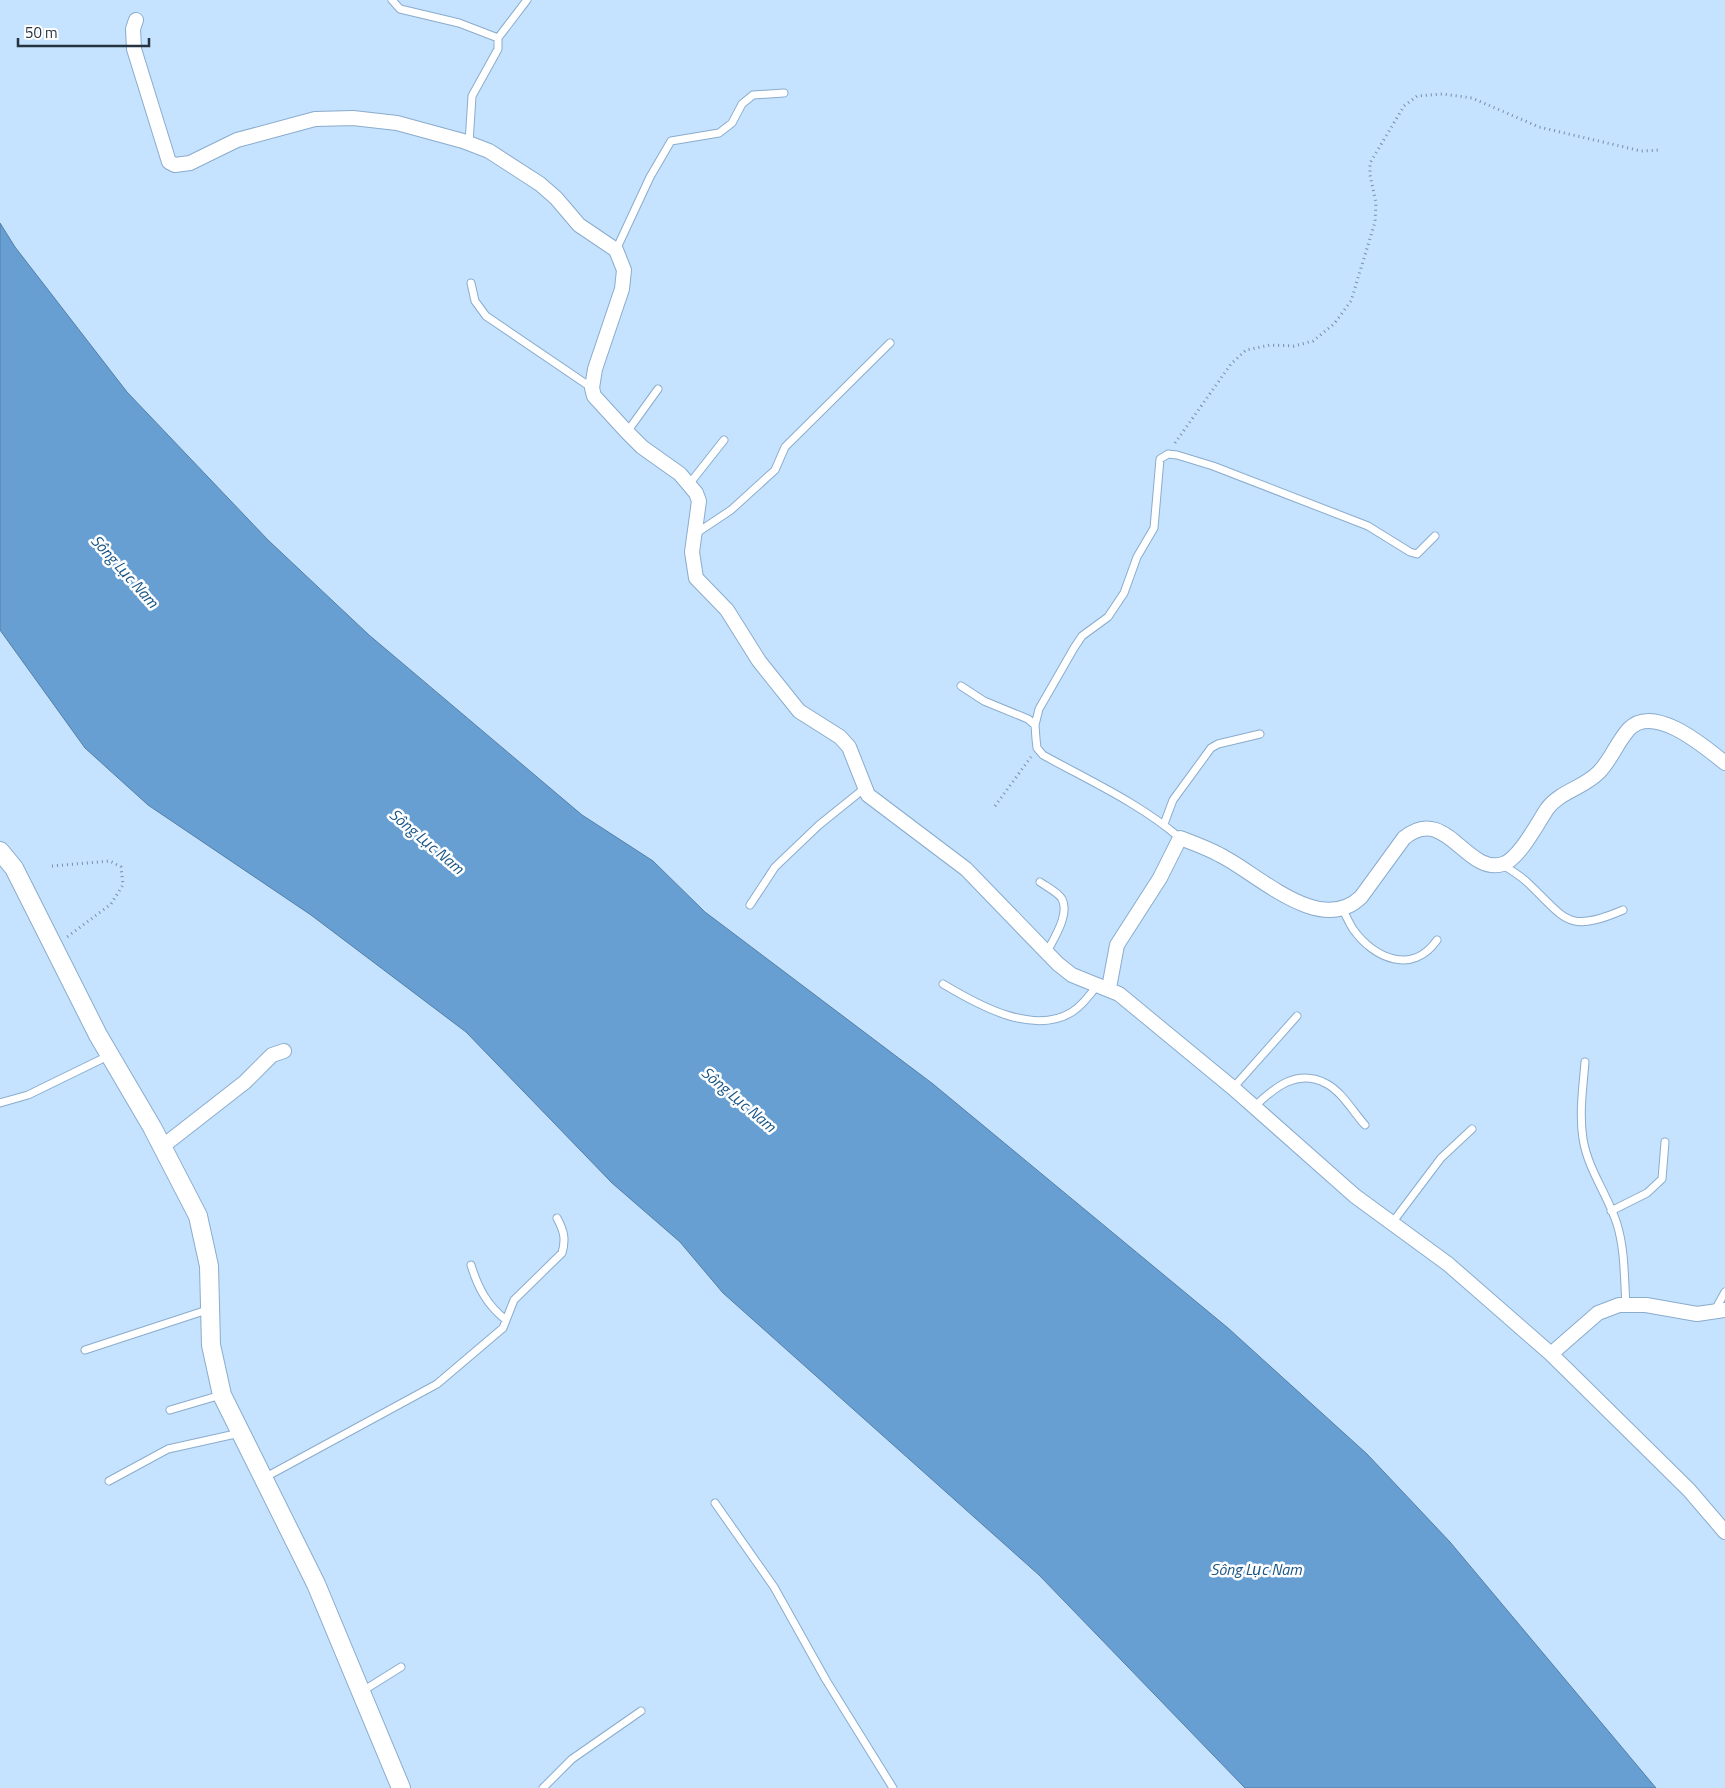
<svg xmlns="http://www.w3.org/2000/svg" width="1725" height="1788" viewBox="0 0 1725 1788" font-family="'Titillium Web',sans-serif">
  <rect width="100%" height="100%" fill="#c5e2fe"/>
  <path fill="#679fd3" stroke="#547fa7" d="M0,223L15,247L127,392L268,540L369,635L582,815L653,861L705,912L933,1084L1228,1328L1367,1454L1450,1542L1656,1788H1245L1039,1575L723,1293L680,1242L612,1183L466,1032L311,915L148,805L85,748L0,630Z"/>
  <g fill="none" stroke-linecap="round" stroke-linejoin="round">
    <g stroke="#8aaccd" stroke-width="9">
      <path id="service" d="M392,0L400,9L459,23L498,38V49L472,96L469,143
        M498,38L527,0
        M616,250L650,177L671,141L719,133L732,123L742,104L753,95L784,93
        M471,283L475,301L486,316L592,388
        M627,432L658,389
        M690,483L724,440
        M695,534L731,510L775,470L785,447L890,343
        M961,686L984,701L1028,719L1035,725
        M1164,824L1173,800L1211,748L1218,744L1260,734
        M1180,838C1139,803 1090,781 1043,755L1037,748L1036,739L1035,725L1039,709L1074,648L1082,636L1108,617L1124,593L1137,557L1154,528L1160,459L1168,454L1177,455L1213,466L1368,526L1410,552L1417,554L1435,536
        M1503,865C1511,870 1521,876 1528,883C1566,919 1567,934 1623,910
        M1040,882C1047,887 1059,893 1062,899C1070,914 1054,938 1047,952
        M750,905L775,867L819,825L865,788
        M1342,909C1346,915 1349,923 1353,929C1374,959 1413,975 1437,940
        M943,984C978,1005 1033,1036 1072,1012C1083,1005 1091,994 1098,984
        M1585,1062C1583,1087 1579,1113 1583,1139C1588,1170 1608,1195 1617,1224C1625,1250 1624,1277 1626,1304
        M1233,1088L1297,1016
        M0,1103L28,1095L110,1055
        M1254,1107C1275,1087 1297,1068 1327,1084C1342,1092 1354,1113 1365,1125
        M1611,1211L1647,1193L1662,1179L1665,1142
        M1392,1223L1441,1158L1472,1129
        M471,1265C478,1288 487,1305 506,1320
        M1714,1312L1725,1292
        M85,1350L210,1309
        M170,1410L221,1395
        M264,1478L437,1384L503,1328L514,1300L562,1253C566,1239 564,1231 557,1218
        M109,1481L168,1449L240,1433
        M715,1503L774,1587L826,1680L893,1788
        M361,1692L401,1667
        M543,1788L572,1759L641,1711"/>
    </g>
    <g stroke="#8aaccd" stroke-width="16">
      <path id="minor" d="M136,20L133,29L134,49L169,162L175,165L190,163L237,140L315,119L353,118L397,123L463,141L489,151L540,184L556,198L579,225L616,250L624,270L622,289L595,369L592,388L594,396L627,432L642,447L680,474L696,493L699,501L692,552L696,578L727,610L759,661L799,711L840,737L849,747L868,795L966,869L1058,964L1072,975L1119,994L1233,1088L1355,1196L1448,1264L1551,1354L1689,1490L1725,1532
        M1109,988L1117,945L1160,878L1180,838C1193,843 1207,848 1220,855C1257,873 1320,937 1361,897L1404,838C1446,803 1466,876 1503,864C1519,859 1537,824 1547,809C1560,791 1584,788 1599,772C1611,760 1617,742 1629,729C1654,703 1705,747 1725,763
        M163,1146L245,1082L272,1055L284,1051
        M1551,1354L1598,1313L1619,1305H1646L1697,1314L1725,1310"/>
    </g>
    <g stroke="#8aaccd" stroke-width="20">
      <path id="tertiary" d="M0,851L14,868L98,1035L152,1127L198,1216L209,1266L211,1345L222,1395L316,1584L401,1788"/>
    </g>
    <path stroke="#788ea3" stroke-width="3" stroke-dasharray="1 4" stroke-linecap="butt" d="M1175,443L1231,364L1246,350L1270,345L1294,346L1313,341L1334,324L1351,301L1375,222L1376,203L1370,175V163L1404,106L1417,96L1443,94L1472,98L1539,127L1641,151L1660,150
      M995,806L1031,757
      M52,866L110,861L121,867L123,885L111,904L67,937"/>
    <use href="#service" stroke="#fff" stroke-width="7"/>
    <use href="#minor" stroke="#fff" stroke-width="14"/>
    <use href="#tertiary" stroke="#fff" stroke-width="18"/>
  </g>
  <g text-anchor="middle" stroke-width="5" stroke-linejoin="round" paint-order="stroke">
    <g font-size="16" font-style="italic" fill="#185586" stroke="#fff">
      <text transform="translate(125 571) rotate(48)" y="6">Sông Lục Nam</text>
      <text transform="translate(427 841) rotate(40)" y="6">Sông Lục Nam</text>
      <text transform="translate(739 1099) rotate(40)" y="6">Sông Lục Nam</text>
      <text x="1256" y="1575">Sông Lục Nam</text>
    </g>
  </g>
  <path d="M18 38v8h131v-8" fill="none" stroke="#263441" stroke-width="2.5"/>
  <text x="25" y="38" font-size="15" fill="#263441" stroke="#ffffff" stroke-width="4" paint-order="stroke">50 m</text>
</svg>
